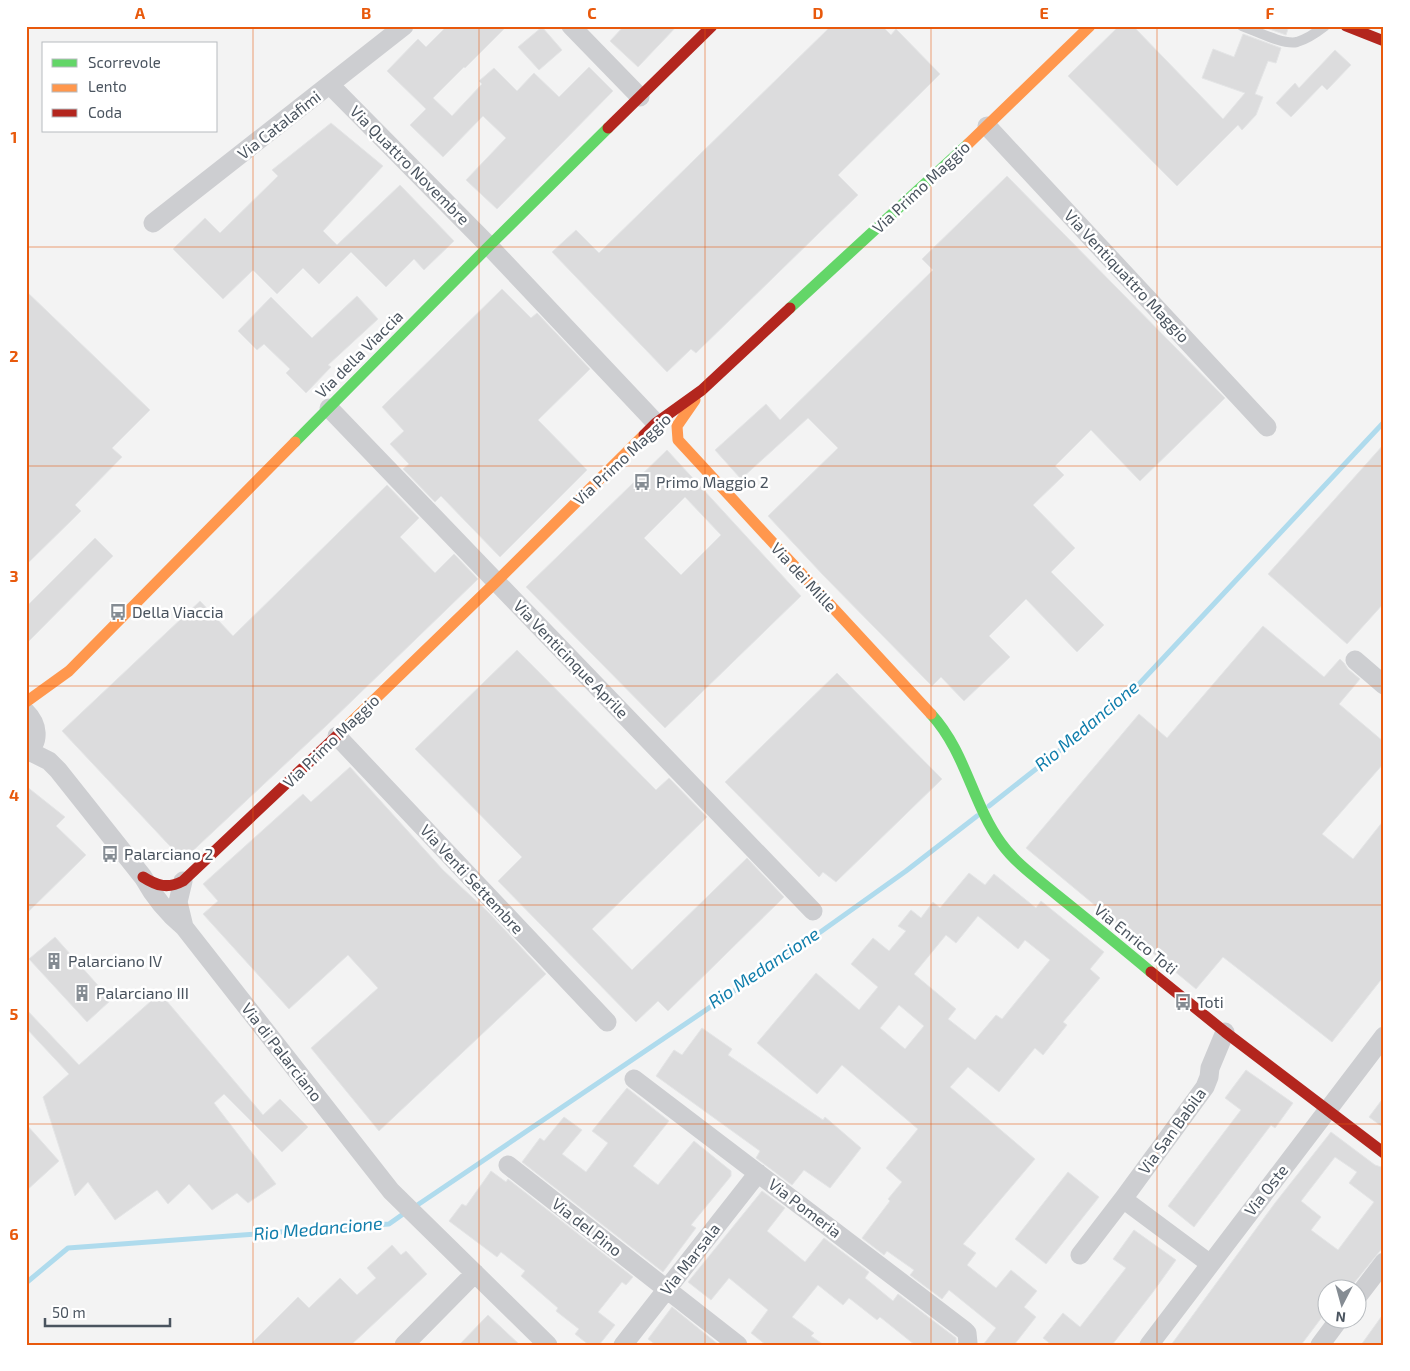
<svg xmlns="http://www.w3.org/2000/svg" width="1410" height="1371" viewBox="0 0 1410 1371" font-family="'Exo 2',sans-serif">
  <rect width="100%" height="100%" fill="#f3f3f3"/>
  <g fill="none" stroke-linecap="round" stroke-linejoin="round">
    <path stroke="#afdbed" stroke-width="5" d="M989,806L1125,699L1384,422
      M413,1208L805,943L906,871L977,816
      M26,1283L68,1248L389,1224L406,1212"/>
  </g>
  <path fill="#dcdcdd" stroke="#e4e5e6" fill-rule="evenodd" d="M447,26H507L465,68L464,67L433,98L452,116L482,84L479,81L494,68L517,91L534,73L559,97L589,67L613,91L497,209L466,180L506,138L483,116L443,157L410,125L426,109L387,71L418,39L426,47Z
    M624,26H677L638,67L610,41Z
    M831,26H882L891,35L896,29L940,74L838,175L858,195L696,353L691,349L667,372L552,252L576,230L599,253Z
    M1119,26H1133L1223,119L1245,93L1202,78L1213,49L1234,57L1243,34L1281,48L1276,63L1268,61L1255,94L1263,97L1256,115L1242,130L1238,125L1177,186L1068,76Z
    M1261,26H1289L1286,35Z
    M542,27L562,50L539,70L518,47Z
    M1335,50L1351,65L1327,90L1322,85L1291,117L1276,103L1295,83L1299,88Z
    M331,123L383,166L323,231L337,245L400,185L454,241L424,270L414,259L386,287L351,252L319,284L303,268L277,294L253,270L223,299L173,249L205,218L220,233L278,176L272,170Z
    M1007,176L1225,398L1140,481L1091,430L1055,466L1064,475L1033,505L1075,548L1051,572L1104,625L1077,652L1026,599L989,636L1010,657L964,701L941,677L932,686L823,575L768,516L838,448L808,418L741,479L715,450L766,404L780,420L933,270L922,259Z
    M502,289L531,318L537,313L590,369L538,420L587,470L500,557L441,496L435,502L403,469L409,464L390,444L404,431L382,407Z
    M26,291L150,410L112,448L122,457L75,505L81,511L26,565Z
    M357,296L378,319L328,365L331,367L306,393L286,373L290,369L264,344L257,350L238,331L271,297L312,338Z
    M1384,444V603L1347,644L1268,574Z
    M667,450L801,596L665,728L526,587ZM685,497L721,535L681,575L644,538Z
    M387,485L419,518L400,537L435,573L454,554L478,579L327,725L183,860L62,731L200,601L233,636Z
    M95,538L113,556L26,644V607Z
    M1263,626L1324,677L1340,659L1344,663L1348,669L1360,679L1339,704L1384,742V763L1322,834L1353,859L1384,820V976L1332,1042L1223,957L1196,989L1026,848L1139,714L1167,738Z
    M517,650L656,790L669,778L707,817L592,929L632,970L747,858L784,897L668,1011L658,1001L636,1022L498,881L522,857L415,749Z
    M837,673L942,779L836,882L823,872L819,877L725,782Z
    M350,767L443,870L488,912L546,974L379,1131L311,1048L378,988L348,955L289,1009L203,914L218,901L203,884L303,794L311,802Z
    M26,786L65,817L56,826L86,855L26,914Z
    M969,873L985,885L994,874L1036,908L1041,901L1104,952L1090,969L1100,978L1063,1022L1067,1025L1043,1055L1035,1048L999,1092L968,1067L950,1087L1035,1159L963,1244L976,1253L967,1265L996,1288L1011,1270L1037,1291L1024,1307L1036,1317L1014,1345H983L996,1328L949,1290L942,1299L910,1275L914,1270L887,1251L884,1255L862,1238L890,1201L888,1199L902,1182L886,1168L918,1129L842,1065L817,1094L757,1043L816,973L859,1010L878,987L851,964L873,938L889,951L906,931L898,926L911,910L921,918L933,902L940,908ZM978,916L1018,949L1025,940L1050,960L1002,1019L996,1015L975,1040L948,1019L956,1009L914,974L946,935L956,943ZM899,1005L924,1026L905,1049L880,1028Z
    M55,937L111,1000L87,1022L29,959Z
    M160,993L263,1115L280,1099L308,1127L282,1152L224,1094L214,1103L276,1184L248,1203L237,1193L212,1210L189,1184L168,1204L157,1190L115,1220L88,1182L75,1196L43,1097L69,1074L26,1028V1009L79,1065Z
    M702,1028L732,1049L728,1055L823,1120L825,1117L861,1148L830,1188L804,1170L792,1185L756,1158L760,1151L656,1076L674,1050L682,1055Z
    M1246,1070L1293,1103L1275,1128L1271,1125L1194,1227L1168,1206L1241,1110L1225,1098Z
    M627,1088L669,1121L633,1166L658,1185L694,1141L731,1171V1176L691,1225L696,1228L663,1272L522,1162L540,1138L544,1141L564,1117L582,1130L562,1154L586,1172L608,1143L592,1131Z
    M1384,1097V1128L1369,1117Z
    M26,1124L59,1161L26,1191Z
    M1331,1132L1375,1165L1384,1168V1246L1350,1288H1328V1309L1301,1345H1171L1275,1203ZM1335,1157L1357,1172L1349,1183L1374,1202L1338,1250L1311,1230L1321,1217L1301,1201Z
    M491,1171L506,1182L508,1179L633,1277L626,1285L622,1282L598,1312L615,1325L599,1345H589L575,1334L579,1329L556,1311L558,1308L521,1276L525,1271L501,1252L497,1257L449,1221L462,1204L466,1206Z
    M1068,1172L1099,1197L1046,1264L1015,1239Z
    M762,1191L785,1208L767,1231L805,1262L824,1238L869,1272L865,1278L893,1301L898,1294L956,1338V1345H915L880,1317L877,1320L849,1298L843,1305L818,1285L792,1317L814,1333L811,1336L824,1345H766L751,1333L768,1310L729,1278L711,1300L688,1282Z
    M1134,1230L1176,1260L1153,1292L1112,1345H1052L1043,1338L1063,1313L1080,1327L1126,1268L1113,1259Z
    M392,1245L401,1255L406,1251L427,1274L351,1345H250L298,1297L309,1308L340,1278L357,1295L376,1278L367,1268Z
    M672,1307L719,1345H656L648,1339Z
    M1384,1313V1345H1361Z
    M488,1315L520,1345H459Z"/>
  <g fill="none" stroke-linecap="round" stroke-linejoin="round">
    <path stroke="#cdced1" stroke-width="10" d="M1242,26C1256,31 1283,45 1297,42C1307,39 1316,33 1325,26"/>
    <path stroke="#cdced1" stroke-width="19" d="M571,26L640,97
      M330,85L489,246L656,423
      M987,126L1267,427
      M153,223L404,26
      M329,408L813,911
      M1355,660L1384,685
      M26,712C38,724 41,742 26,753
      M337,736L607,1022
      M29,751L49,761L58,770L143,877C154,897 167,913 184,927L391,1191L548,1345
      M183,881L178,902L184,927
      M634,1079L964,1330L967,1333L968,1343L967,1345
      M508,1165L738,1345
      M1080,1255L1123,1199
      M1209,1263L1123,1199L1205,1087L1209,1077L1210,1068L1225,1032
      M1358,1296L1384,1262
      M404,1345L475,1273
      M623,1345L758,1173
      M1149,1345L1384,1036
      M1320,1345L1340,1318"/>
    <path stroke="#63d668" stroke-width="11" d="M790,308L968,144
      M295,442L489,246L608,128
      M931,714C966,752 972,803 1001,843C1016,864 1038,879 1057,895C1088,920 1120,946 1151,972"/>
    <path stroke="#ff974d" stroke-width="11" d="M968,144L1090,26
      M695,400L677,426L678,440L931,714
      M26,702L69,671L295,442
      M342,731L497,581L644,435"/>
    <path stroke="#b3261e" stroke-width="11" d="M1346,26L1384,41
      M608,128L712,26
      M644,435L656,423L702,390L790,308
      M143,877C157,886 168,889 183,881L342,731
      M1151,972L1225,1032L1384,1153"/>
  </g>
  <path fill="none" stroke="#e8590c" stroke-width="1" stroke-opacity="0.55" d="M253,26V1345M479,26V1345M705,26V1345M931,26V1345M1157,26V1345M26,247H1384M26,466H1384M26,686H1384M26,905H1384M26,1124H1384"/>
  <defs>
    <g id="bus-bare" transform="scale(1.35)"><path d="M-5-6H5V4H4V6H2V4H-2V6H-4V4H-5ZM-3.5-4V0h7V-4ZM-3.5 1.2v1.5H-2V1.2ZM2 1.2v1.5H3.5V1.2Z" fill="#858c93" stroke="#fff" stroke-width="2.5" paint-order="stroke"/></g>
    <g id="building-bare" transform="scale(1.35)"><path d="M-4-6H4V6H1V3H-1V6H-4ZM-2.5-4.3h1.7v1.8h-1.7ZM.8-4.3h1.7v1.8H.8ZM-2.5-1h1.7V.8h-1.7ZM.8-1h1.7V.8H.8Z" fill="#858c93" stroke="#fff" stroke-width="2.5" paint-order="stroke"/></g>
  </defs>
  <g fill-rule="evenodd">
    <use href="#bus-bare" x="642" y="482"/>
    <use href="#bus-bare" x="118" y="612"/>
    <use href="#bus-bare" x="110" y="854"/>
    <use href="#building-bare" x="54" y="961"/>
    <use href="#building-bare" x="82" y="993"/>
    <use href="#bus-bare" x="1183" y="1002"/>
  </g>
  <g text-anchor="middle" stroke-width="5" stroke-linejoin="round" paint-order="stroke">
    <g font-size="16" fill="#4a545f" stroke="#fff">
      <text transform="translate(279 125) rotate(-38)" y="6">Via Catalafimi</text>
      <text transform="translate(410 165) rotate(45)" y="6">Via Quattro Novembre</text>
      <text transform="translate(921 187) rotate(-43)" y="6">Via Primo Maggio</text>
      <text transform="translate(1127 276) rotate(47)" y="6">Via Ventiquattro Maggio</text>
      <text transform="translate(359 354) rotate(-45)" y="6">Via della Viaccia</text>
      <text transform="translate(622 459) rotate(-43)" y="6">Via Primo Maggio</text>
      <text transform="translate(804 577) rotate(47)" y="6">Via dei Mille</text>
      <text transform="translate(571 659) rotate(46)" y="6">Via Venticinque Aprile</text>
      <text transform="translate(331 741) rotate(-44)" y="6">Via Primo Maggio</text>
      <text transform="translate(472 879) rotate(47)" y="6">Via Venti Settembre</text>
      <text transform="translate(1136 939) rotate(39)" y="6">Via Enrico Toti</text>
      <text transform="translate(282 1052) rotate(52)" y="6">Via di Palarciano</text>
      <text transform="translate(1172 1131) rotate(-54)" y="6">Via San Babila</text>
      <text transform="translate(1266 1190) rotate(-52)" y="6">Via Oste</text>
      <text transform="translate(805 1208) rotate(37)" y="6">Via Pomeria</text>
      <text transform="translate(587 1227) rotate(38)" y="6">Via del Pino</text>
      <text transform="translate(690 1259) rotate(-52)" y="6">Via Marsala</text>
    </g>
    <g font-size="16" fill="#4a545f" stroke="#fff" text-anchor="start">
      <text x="656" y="488">Primo Maggio 2</text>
      <text x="132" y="618">Della Viaccia</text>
      <text x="124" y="860">Palarciano 2</text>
      <text x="68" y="967">Palarciano IV</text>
      <text x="96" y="999">Palarciano III</text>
      <text x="1197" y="1008">Toti</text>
    </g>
    <g font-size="18" font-style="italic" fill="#117eac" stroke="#fff">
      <text transform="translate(1087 726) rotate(-40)" y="6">Rio Medancione</text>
      <text transform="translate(764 968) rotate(-34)" y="6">Rio Medancione</text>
      <text transform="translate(318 1229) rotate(-5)" y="6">Rio Medancione</text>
    </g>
  </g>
  <rect width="1410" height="1371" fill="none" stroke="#ffffff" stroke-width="55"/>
  <rect x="42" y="42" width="175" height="90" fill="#ffffff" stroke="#b7bbbf"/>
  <rect x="52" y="59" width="25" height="8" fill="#63d668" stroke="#b7bbbf"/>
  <text x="88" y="68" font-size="15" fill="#4a545f">Scorrevole</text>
  <rect x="52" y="84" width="25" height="8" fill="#ff974d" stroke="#b7bbbf"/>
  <text x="88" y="92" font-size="15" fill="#4a545f">Lento</text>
  <rect x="52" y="109" width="25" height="8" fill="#b3261e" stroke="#b7bbbf"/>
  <text x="88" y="118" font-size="15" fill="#4a545f">Coda</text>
  <g transform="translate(1342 1304) rotate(186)"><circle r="24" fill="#ffffff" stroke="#b7bbbf"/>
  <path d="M0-4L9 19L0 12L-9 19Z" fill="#858c93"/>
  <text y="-8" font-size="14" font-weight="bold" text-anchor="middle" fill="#4a545f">N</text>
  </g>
  <path d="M45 1318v8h125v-8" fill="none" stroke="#4a545f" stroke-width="2.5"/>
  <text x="52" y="1318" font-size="15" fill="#4a545f" stroke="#ffffff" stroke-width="4" paint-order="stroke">50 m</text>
  <rect x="28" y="28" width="1354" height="1316" fill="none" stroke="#e8590c" stroke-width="2"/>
  <g font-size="16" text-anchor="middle" font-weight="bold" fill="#e8590c">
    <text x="140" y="19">A</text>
    <text x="366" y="19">B</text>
    <text x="592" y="19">C</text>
    <text x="818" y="19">D</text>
    <text x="1044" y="19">E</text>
    <text x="1270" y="19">F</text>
    <text x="14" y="143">1</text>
    <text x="14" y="362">2</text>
    <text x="14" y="582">3</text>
    <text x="14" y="801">4</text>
    <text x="14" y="1020">5</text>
    <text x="14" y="1240">6</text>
  </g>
</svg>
